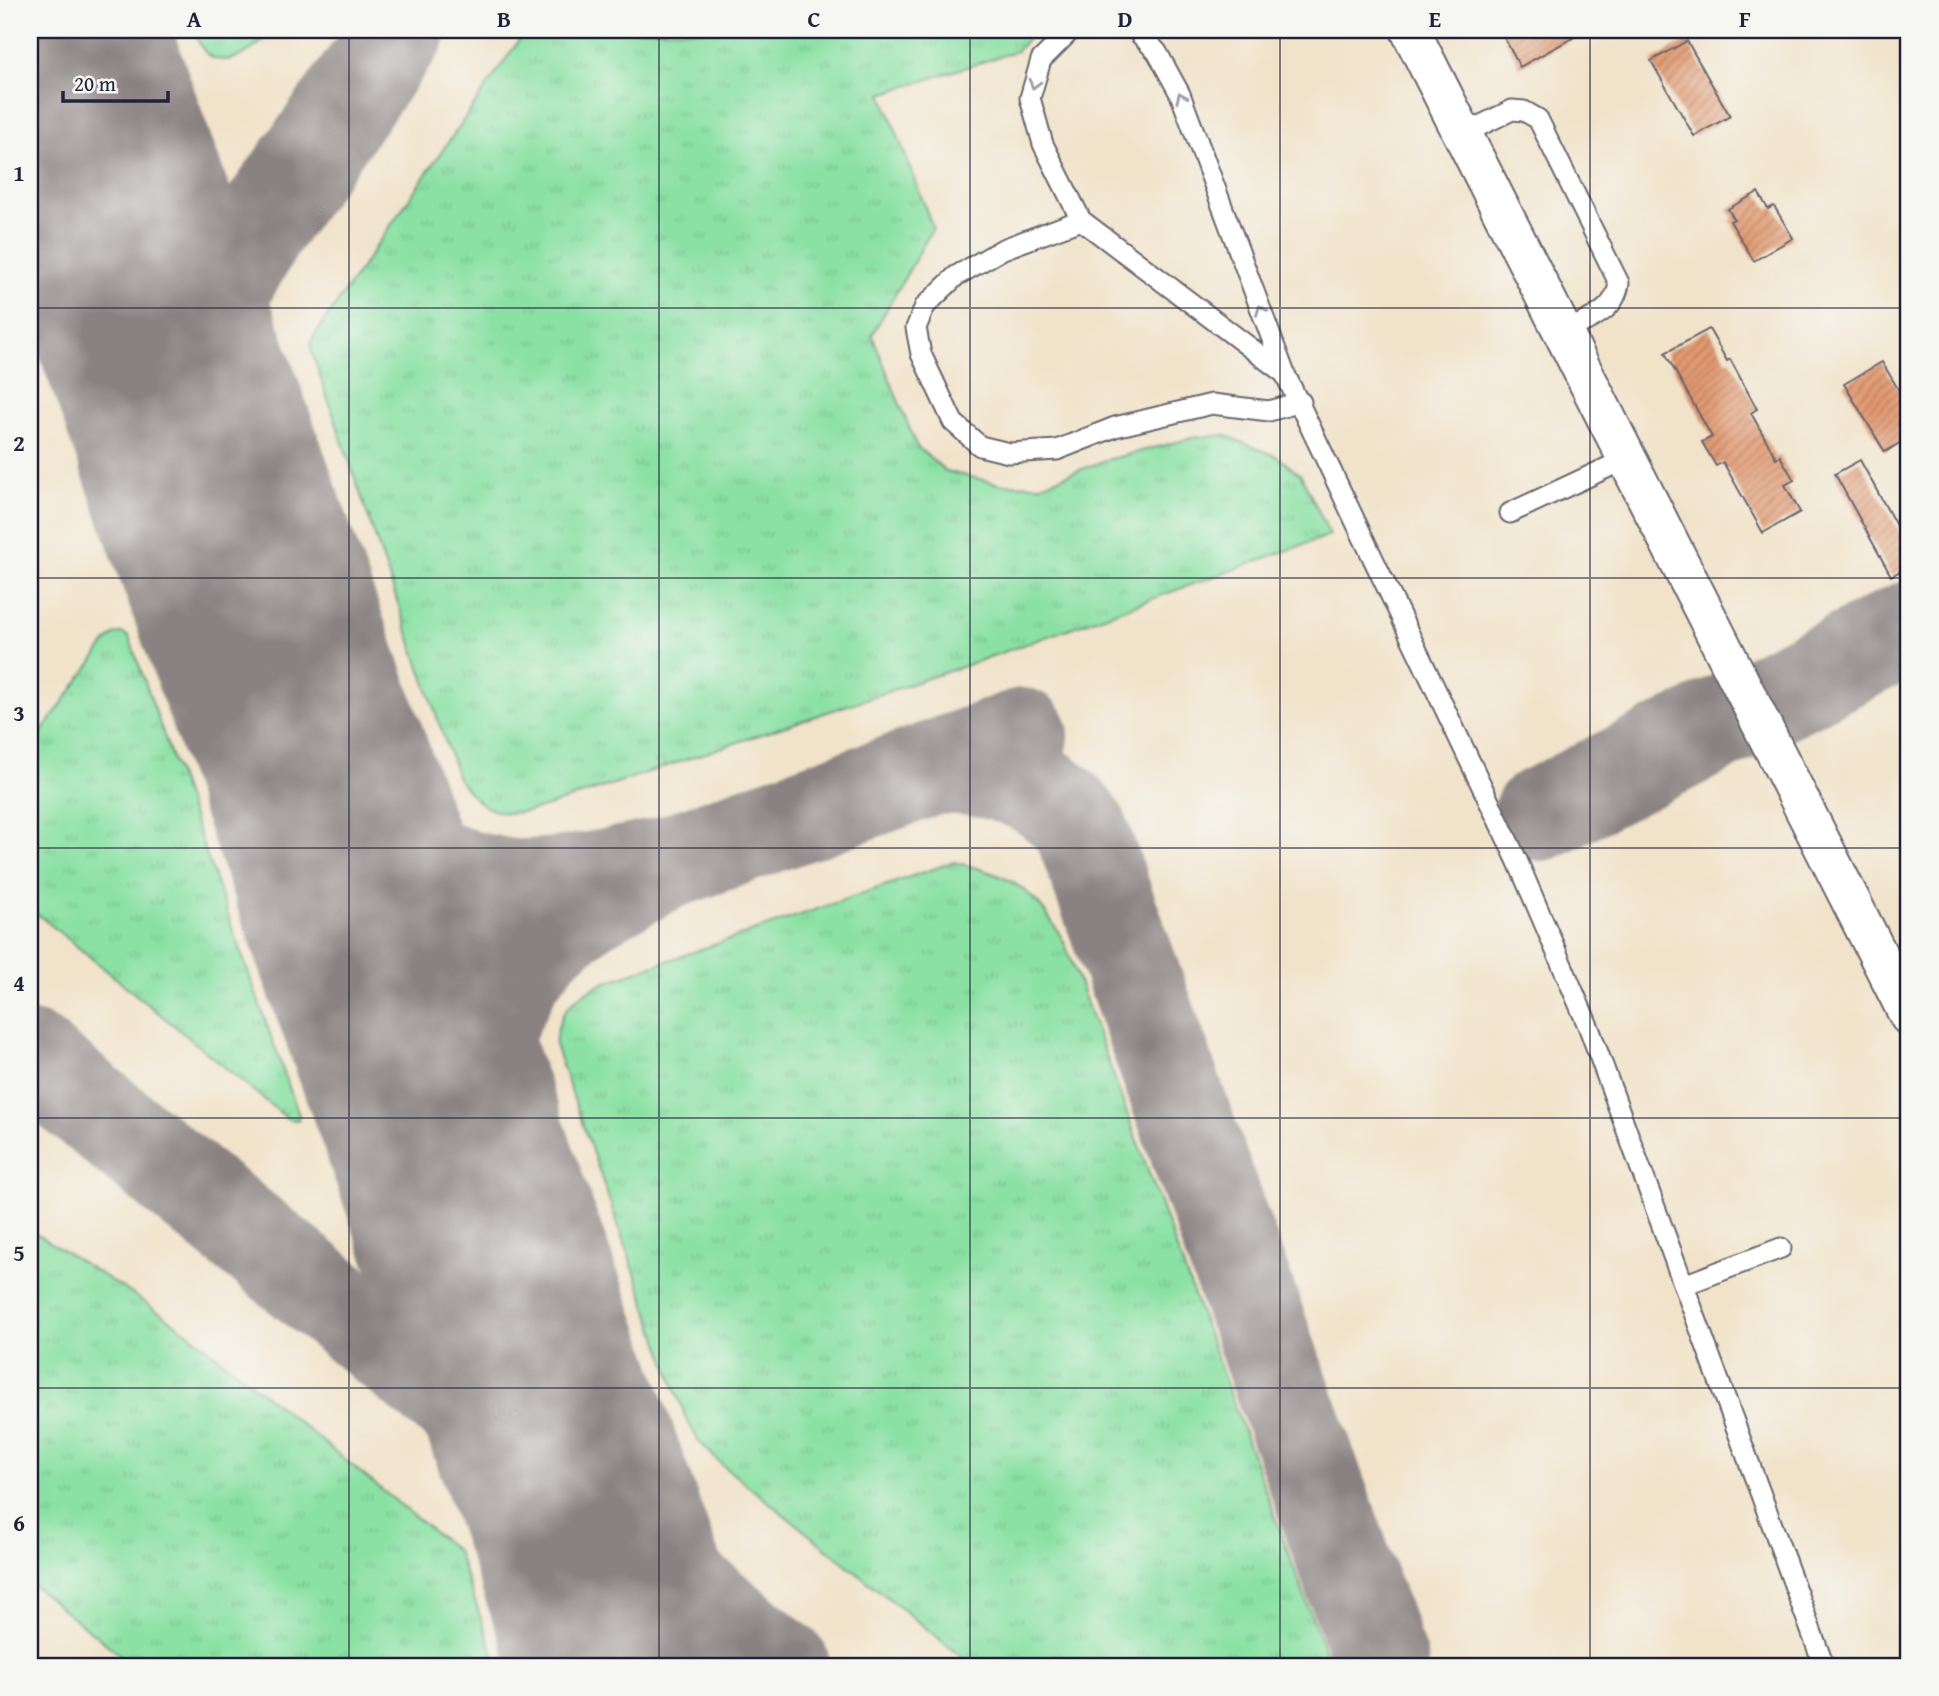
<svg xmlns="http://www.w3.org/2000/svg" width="1939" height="1696" viewBox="0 0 1939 1696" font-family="'Gentium Book Plus',serif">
  <defs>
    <pattern id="grass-tufts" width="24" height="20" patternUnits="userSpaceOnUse" patternTransform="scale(1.75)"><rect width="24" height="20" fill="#8be1a4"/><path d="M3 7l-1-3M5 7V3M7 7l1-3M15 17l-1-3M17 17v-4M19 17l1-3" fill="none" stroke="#78c18e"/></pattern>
    <pattern id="building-hatch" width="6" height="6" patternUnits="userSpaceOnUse" patternTransform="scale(1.75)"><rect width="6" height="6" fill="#e19971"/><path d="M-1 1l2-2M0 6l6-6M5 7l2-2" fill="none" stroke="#b67c5e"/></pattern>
  </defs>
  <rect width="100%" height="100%" fill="#f6f6f2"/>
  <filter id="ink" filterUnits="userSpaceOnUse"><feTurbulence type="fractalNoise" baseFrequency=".0143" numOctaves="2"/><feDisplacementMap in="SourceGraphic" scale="14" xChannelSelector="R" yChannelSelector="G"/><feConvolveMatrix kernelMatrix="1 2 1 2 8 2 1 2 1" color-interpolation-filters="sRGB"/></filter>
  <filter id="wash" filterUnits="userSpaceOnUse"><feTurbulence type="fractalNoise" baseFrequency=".00686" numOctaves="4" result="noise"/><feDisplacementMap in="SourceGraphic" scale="28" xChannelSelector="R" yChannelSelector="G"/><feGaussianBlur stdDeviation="1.57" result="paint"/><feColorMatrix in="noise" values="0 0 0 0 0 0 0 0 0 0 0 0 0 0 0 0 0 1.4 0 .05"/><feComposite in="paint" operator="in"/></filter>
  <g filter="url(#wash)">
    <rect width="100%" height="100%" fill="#f1e3ca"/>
    <path fill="url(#grass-tufts)" stroke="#568270" stroke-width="2" d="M194,30H272C261,47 227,71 207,54C200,47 197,39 194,30Z
      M526,30H1041L1030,36L1017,51L882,94L933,228L872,335L917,447L946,471L999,484L1041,485L1103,461L1192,438L1224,435L1276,456L1301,475L1330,535L973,663L548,806C506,819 483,816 458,778L311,350L312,339Z
      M122,633L129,637L299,1115L298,1120L288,1119L30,908V748L105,644L114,635Z
      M953,862C1014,876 1035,889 1065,944L1330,1666H973L721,1464L698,1440L685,1416L555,1045C558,1011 571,999 601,984Z
      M30,1230L134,1295L190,1334L457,1551L498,1666H134L30,1583Z"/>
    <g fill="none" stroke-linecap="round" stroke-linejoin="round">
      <path stroke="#8a8282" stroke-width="94" d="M206,471L192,393L193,363L214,306L259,227L399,30
        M1022,735L933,768C990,765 1050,781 1082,832L1382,1666
        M302,738C352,802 406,869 491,882C501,884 512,887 522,886C571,885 617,874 664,864L587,905L542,940L516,972L494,1016L477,1067L466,1124L471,1210
        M1540,814L1909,628
        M664,864L933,768
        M30,1058L783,1666"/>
      <path stroke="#8a8282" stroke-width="236" d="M48,30L634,1666"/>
    </g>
    <g id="blocks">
      <path fill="url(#building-hatch)" d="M1500,30H1577L1580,34L1520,67Z
        M1687,41L1730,116L1694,136L1651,61Z
        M1758,192L1768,209L1774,206L1793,238L1754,261L1730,221L1734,219L1728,209Z
        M1709,329L1727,361L1730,359L1757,409L1751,413L1776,458L1780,456L1794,480L1785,485L1800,512L1763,533L1723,462L1716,466L1702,442L1712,437L1665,353Z
        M1882,362L1909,407V437L1885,452L1844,384Z
        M1860,460L1909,549V567L1891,576L1835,474Z"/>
    </g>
  </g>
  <g filter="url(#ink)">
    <use href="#blocks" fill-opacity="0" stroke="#6a666d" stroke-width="2"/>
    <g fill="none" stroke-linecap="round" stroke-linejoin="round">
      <g stroke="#6a666d" stroke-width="23">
        <path id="service" d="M1071,30L1041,60L1030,98L1043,144L1081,220L1285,374
          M1136,30L1157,52L1180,94L1285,374L1517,860L1589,1028L1824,1666
          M1463,134L1512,110L1524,111L1538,119L1619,283C1615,313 1588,319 1564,332
          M1081,220L1003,249L956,276L925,306L916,328L921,354L953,422L980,446L1009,453L1057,450L1115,427L1212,404L1269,411L1301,402
          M1510,513L1628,458
          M1684,1285L1781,1248"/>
      </g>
      <g stroke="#6a666d" stroke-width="42">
        <path id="minor" d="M1410,30L1909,1016"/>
      </g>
      <use href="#service" stroke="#fff" stroke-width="19"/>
      <use href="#minor" stroke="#fff" stroke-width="38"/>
    </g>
    <defs><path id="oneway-chevron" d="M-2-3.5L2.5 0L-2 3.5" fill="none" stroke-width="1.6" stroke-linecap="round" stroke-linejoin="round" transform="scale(1.75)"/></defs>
    <g stroke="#9c9ca7">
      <use href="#oneway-chevron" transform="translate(1034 84) rotate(105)"/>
      <use href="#oneway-chevron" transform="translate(1181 97) rotate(-114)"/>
      <use href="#oneway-chevron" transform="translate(1261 310) rotate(-111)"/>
    </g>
  </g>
  <path fill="none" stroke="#22223b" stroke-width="2" stroke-opacity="0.55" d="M349,30V1666M659,30V1666M970,30V1666M1280,30V1666M1590,30V1666M30,308H1909M30,578H1909M30,848H1909M30,1118H1909M30,1388H1909"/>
  <rect width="1939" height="1696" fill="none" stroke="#f6f6f2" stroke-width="77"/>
  <path d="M63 91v10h105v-10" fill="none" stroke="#22223b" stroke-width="3.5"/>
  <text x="74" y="91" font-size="21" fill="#22223b" stroke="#f6f6f2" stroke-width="5" paint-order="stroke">20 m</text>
  <rect x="38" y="38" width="1862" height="1620" fill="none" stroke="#22223b" stroke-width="2.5"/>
  <g font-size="23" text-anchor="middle" font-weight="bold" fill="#22223b">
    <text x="194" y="27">A</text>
    <text x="504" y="27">B</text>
    <text x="814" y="27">C</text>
    <text x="1125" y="27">D</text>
    <text x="1435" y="27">E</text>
    <text x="1745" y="27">F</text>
    <text x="19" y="181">1</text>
    <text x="19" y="451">2</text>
    <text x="19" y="721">3</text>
    <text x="19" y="991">4</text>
    <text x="19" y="1261">5</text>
    <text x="19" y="1531">6</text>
  </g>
</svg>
